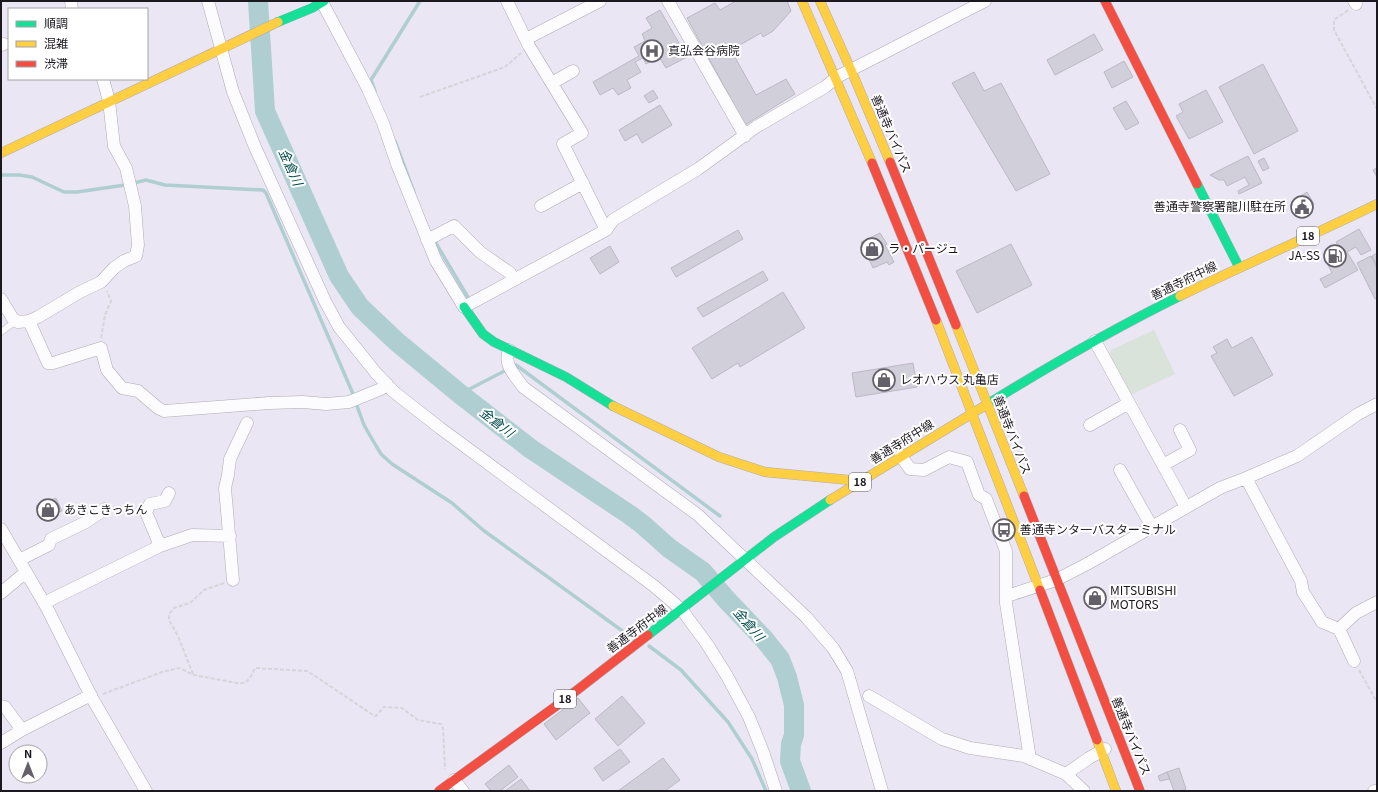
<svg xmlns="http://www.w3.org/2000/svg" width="1378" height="792" viewBox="0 0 1378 792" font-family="Georgia,'Noto Sans JP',serif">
  <rect width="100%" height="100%" fill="#ebe6f3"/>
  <path fill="#d9e3d9" d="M1154,330L1175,374L1126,397L1109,362L1111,350Z"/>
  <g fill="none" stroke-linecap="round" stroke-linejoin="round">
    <path stroke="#afced2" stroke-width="3.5" d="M375,91L371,80L420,1
      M395,141L414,192
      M1,175H19L32,177L64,192H77L125,185
      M134,183L146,180L165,185L263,190L266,193L354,396
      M434,240L469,299
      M460,394L516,365L720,516
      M357,406L364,425L372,439L381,454L392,464L452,503L483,530L628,635
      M649,646L681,670L728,722L752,759L766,791"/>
    <path stroke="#afced2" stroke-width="20" d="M258,1L265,111L339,276L360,307L397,342L460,394L531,449L630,515L642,524L669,548L703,572L725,598L764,639L780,659L787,677L794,705V735L791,744L790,761L801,791"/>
  </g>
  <path fill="#d1cfda" stroke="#bbb9c3" d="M736,1H787L791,11L773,31L763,37L761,33L731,50L756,95L786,79L795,94L745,125L687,18L715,3L720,10Z
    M660,10L687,57L666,68L659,57L646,64L643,58L635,62L641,72L627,80L631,88L618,95L613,88L600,95L593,82L639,56L634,47L645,41L642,34L652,28L646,18Z
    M1094,34L1103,50L1055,75L1047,60Z
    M1124,61L1133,77L1112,88L1104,72Z
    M1263,64L1298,131L1254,154L1219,87Z
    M974,72L984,91L1001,83L1050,174L1016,191L952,83Z
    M653,90L658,98L649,103L644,96Z
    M1206,90L1223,122L1189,139L1176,116L1183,112L1179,104Z
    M1126,101L1139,123L1126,130L1113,108Z
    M660,105L672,125L642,143L637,134L625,141L619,130Z
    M1248,156L1262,183L1239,194L1238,191L1249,185L1245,177L1227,186L1224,180H1219L1210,175Z
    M1264,158L1269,168L1263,171L1258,161Z
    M1377,168V177L1373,170Z
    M1307,192L1314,204L1298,213L1292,202Z
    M1359,229L1371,250L1361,255L1356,247L1347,252L1358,270L1325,288L1320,279L1332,273L1328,265L1344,256L1336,242Z
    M738,230L743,239L676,277L671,268Z
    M880,233L887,244L885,245L894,262L889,265L887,262L873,268L861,242Z
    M1011,244L1032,285L977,313L956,271Z
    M610,246L619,262L600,274L590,258Z
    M1377,253V266L1372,256Z
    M1371,256L1377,268V298L1375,299L1357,263Z
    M763,271L768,280L703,317L697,308Z
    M783,292L805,328L740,367L738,363L712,379L692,348Z
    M1252,337L1273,375L1234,396L1211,356L1217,353L1213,347L1227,339L1232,348Z
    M913,363L917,387L856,397L852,373Z
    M56,498L62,511L41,519L36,506Z
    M622,696L645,723L618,746L595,719Z
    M578,698L590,713L556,740L544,724Z
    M620,749L630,762L603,781L594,768Z
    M663,758L680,780L665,791H618Z
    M509,765L518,777L500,791H491L485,784Z
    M1179,768L1186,789L1181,791H1174L1167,772Z
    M1167,772L1170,779L1160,781L1158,776Z
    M521,779L530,791H505Z"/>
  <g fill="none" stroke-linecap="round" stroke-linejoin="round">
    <g stroke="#aeabb4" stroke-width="7">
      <path id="lane" d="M1,332L16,321"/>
    </g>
    <g stroke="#aeabb4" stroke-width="13">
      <path id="street" d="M71,1L72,9
        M208,1L233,92L255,147L325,301L339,327L376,373L394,392L440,428L654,586L682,610L690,621L707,644L727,676L749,717L763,752L776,791
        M507,1L529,46L582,133L563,144L606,230
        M668,1L745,136
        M1354,1L1356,4
        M322,2L368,89L383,123L397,164L436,261L464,307L606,230L613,220L698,169L756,127L825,87L837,77L985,1
        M526,39L600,1
        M1,45L4,44
        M552,83L573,71
        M541,206L583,183
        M427,240L454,226L480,252L510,273L514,280
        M1,299L13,319L18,322L29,321L48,363H53L101,348L107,370L122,388L138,391L158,408L164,411L269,403L303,402L326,404L349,402L381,389L387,384
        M29,321L38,317L80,292L101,282L114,268L124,261L136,256L138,245L135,206L126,168L114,146L109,101L103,79
        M1095,341L1186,507
        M509,350C503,365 515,375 523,387L698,515L806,617L833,648L847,671L882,791
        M1090,425L1129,403
        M901,456L910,469L924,470L949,457L967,462L979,495L986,499L1006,551V603L1030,759
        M1163,465L1190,450L1180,430
        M1120,470L1152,527
        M1246,478L1301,581L1303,592L1322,622L1339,629L1354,661
        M1,529L47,608L92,698L146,791
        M160,546L146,512L150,504L165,501L169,493
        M19,560L49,545L51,539L86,522L105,509
        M233,580L225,488L228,475L230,459L247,423
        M1,593L26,572
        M1007,596L1056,580L1087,564L1220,488L1246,478L1297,456L1358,414L1377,404
        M44,603L160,546L192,535L230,536
        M1339,629L1356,613L1377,602
        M869,696L942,739L970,748L1024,756L1066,774L1089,758L1105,749
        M1,706L5,707L22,730
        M1,743L22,730L91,695
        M1066,774L1084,791
        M454,780L463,791
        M1374,791H1377"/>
    </g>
    <g stroke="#aeabb4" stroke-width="10">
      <path id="fast" d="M278,22L312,8L324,1
        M1197,184L1239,267
        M464,307L483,334L494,342L566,377L613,406
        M986,405C1049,366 1113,329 1180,296
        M648,635L774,537L830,500"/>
    </g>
    <g stroke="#aeabb4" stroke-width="10">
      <path id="slow" d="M802,1L872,163
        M820,1L851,70L890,162
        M1,153L278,22
        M1180,296C1245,264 1312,236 1377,204
        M936,320L1040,590
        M956,325L1024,496
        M613,406L719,457L765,472L860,481
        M830,500L986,405
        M1097,740L1116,791"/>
    </g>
    <g stroke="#aeabb4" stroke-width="10">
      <path id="jam" d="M1105,1L1197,184
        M890,162L956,325
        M872,163L936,320
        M1024,496L1140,791
        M1040,590L1097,740
        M439,791L563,701L648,635"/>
    </g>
    <path stroke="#d6d4d9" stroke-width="2" stroke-dasharray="4 2" stroke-linecap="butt" d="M1348,10L1334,20V30L1377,109
      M420,97L505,67L521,53
      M101,338L105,315L111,301L107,291
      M1359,670L1377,702
      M193,674L178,636L169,620V614L174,608L190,603L204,590L224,583
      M103,694L162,672L179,668L194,675L237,683H245L250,678L255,668L307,671L315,676L373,715L376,716L384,707L402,708L418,720L441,724L443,728L445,769"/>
    <use href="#lane" stroke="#fcfbfd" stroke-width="6"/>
    <use href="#street" stroke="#fcfbfd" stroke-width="12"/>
    <use href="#fast" stroke="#16e098" stroke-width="9"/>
    <use href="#slow" stroke="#ffcf43" stroke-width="9"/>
    <use href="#jam" stroke="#f24e42" stroke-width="9"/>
  </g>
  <defs>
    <g id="hospital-ring" transform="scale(1.15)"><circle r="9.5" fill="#fff" stroke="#64606a" stroke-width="1.5"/><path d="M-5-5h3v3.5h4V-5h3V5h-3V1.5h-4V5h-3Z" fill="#64606a"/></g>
    <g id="civic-ring" transform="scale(1.15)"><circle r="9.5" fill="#fff" stroke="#64606a" stroke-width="1.5"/><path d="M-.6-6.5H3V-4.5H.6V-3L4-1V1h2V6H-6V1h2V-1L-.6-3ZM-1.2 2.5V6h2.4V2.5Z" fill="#64606a"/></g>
    <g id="shop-ring" transform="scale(1.15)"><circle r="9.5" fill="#fff" stroke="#64606a" stroke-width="1.5"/><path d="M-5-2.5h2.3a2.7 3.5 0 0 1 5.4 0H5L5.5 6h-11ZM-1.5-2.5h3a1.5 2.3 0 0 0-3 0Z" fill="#64606a"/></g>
    <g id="fuel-ring" transform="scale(1.15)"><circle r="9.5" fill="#fff" stroke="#64606a" stroke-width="1.5"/><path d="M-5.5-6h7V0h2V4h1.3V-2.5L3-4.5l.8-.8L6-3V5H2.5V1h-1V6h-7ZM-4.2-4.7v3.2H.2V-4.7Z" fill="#64606a"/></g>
    <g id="bus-ring" transform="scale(1.15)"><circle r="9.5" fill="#fff" stroke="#64606a" stroke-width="1.5"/><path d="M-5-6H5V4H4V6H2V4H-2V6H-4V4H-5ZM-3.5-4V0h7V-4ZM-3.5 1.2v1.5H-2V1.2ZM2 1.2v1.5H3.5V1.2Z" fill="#64606a"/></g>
  </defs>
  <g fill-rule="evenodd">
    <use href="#hospital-ring" x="652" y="51"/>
    <use href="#civic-ring" x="1302" y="207"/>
    <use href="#shop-ring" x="872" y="249"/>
    <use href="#fuel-ring" x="1335" y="256"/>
    <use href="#shop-ring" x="884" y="380"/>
    <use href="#shop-ring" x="48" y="510"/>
    <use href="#bus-ring" x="1004" y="530"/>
    <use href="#shop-ring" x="1095" y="598"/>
  </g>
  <g text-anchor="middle" stroke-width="4" stroke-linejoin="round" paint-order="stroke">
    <g fill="#fff" stroke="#5f5d63" stroke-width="1">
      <rect x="1297" y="227" width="22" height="18" rx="3"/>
      <rect x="849" y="473" width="22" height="18" rx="3"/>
      <rect x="554" y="690" width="22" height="18" rx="3"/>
    </g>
    <g font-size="11" font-weight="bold" fill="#1b1820">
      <text x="1308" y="240">18</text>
      <text x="860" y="486">18</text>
      <text x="565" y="703">18</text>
    </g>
    <g font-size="12" fill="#1b1820" stroke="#fff" text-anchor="start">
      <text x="668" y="55">真弘会谷病院</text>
      <text x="1286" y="211" text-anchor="end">善通寺警察署龍川駐在所</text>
      <text x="888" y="253">ラ・パージュ</text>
      <text x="1320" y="260" text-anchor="end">JA-SS</text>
      <text x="900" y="384">レオハウス 丸亀店</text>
      <text x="64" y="514">あきこきっちん</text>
      <text x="1020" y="534">善通寺ンタ一バスターミナル</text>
      <text x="1110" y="595">MITSUBISHI<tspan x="1110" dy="14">MOTORS</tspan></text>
    </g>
    <g font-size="12" fill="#1b1820" stroke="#fff">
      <text transform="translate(891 134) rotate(67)" y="4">善通寺バイパス</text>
      <text transform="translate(1184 281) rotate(-26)" y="4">善通寺府中線</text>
      <text transform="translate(1012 435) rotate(69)" y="4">善通寺バイパス</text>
      <text transform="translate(902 442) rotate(-32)" y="4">善通寺府中線</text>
      <text transform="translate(637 629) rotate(-37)" y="4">善通寺府中線</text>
      <text transform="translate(1131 736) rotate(68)" y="4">善通寺バイパス</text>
    </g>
    <g font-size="13" font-style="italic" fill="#004b4b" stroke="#fff">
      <text transform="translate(291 167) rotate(66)" y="5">金倉川</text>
      <text transform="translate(497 422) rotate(38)" y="5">金倉川</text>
      <text transform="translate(749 624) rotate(49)" y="5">金倉川</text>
    </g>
  </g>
  <rect width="1378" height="792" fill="none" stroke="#1b1820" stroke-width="4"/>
  <rect x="8" y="8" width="140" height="72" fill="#ffffff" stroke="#a4a3a6"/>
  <rect x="16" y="21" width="20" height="6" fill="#16e098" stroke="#a4a3a6"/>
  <text x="44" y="28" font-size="12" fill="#1b1820">順調</text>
  <rect x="16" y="41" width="20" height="6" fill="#ffcf43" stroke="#a4a3a6"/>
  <text x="44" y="48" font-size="12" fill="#1b1820">混雑</text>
  <rect x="16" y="61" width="20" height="6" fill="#f24e42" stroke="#a4a3a6"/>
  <text x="44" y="68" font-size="12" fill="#1b1820">渋滞</text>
  <g transform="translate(28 764)"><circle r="19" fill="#ffffff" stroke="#a4a3a6"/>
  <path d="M0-3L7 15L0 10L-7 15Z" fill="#64606a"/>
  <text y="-6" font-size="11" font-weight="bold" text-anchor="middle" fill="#1b1820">N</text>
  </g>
</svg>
